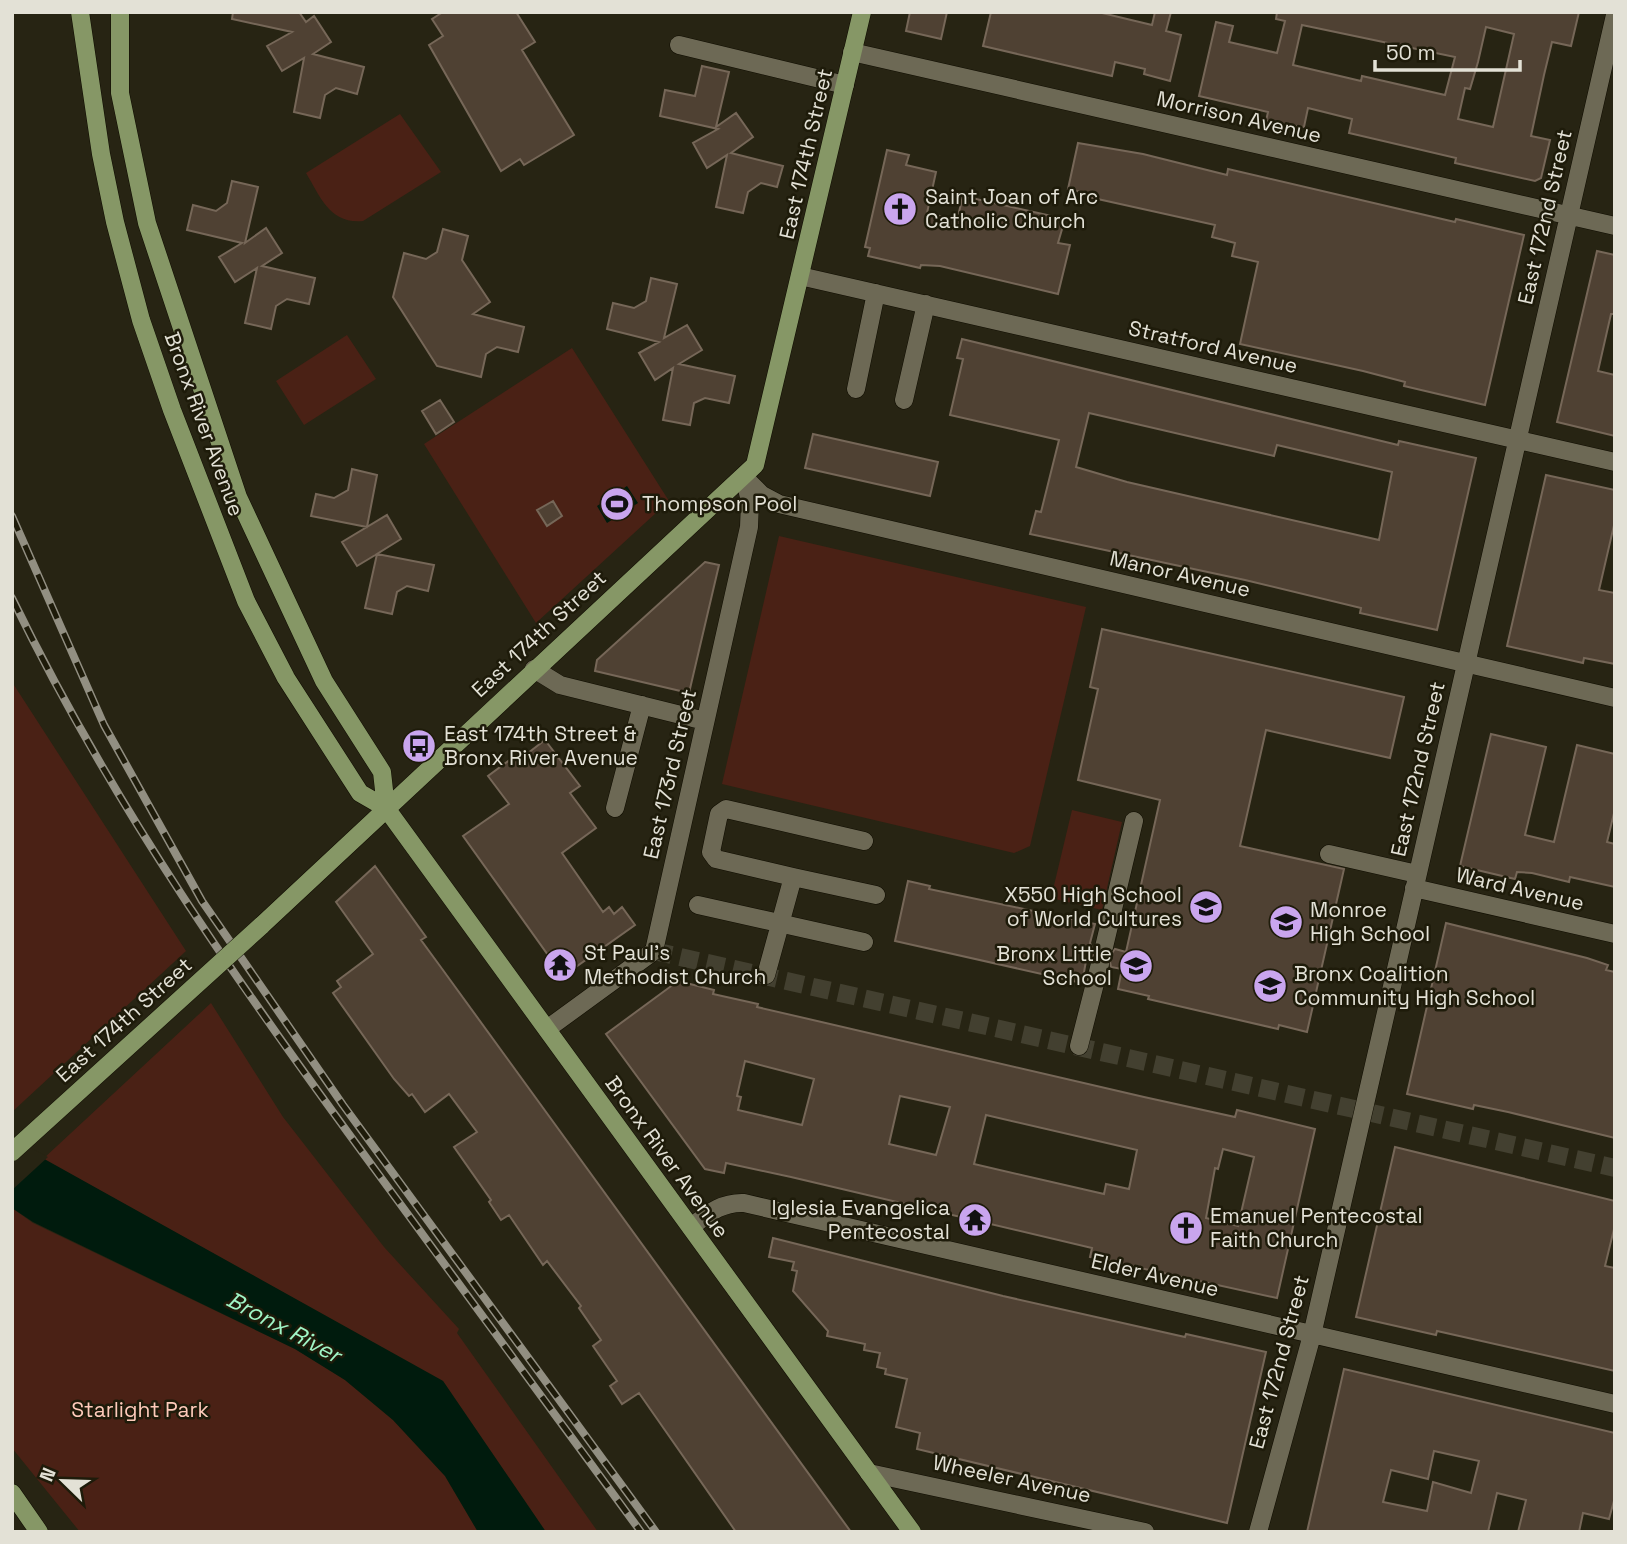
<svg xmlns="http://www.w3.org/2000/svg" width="1627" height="1544" viewBox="0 0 1627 1544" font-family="'Space Grotesk',sans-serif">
  <rect width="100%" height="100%" fill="#272413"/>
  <path fill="#4a2115" d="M400,114L441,172L363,221C330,224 321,198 306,173Z
    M347,335L376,379L304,425L276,381Z
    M572,348L669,501L536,623L424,444Z
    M779,536L1086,607L1030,846L1014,853L722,784Z
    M12,682L186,951L12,1112Z
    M1072,810L1122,822L1102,910L1051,898Z
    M211,1003L283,1117L384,1247L459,1329L457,1333L598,1532H546L443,1381L43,1159Z
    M12,1208L33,1223L295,1349L345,1380L393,1420L445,1476L478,1532H80L12,1448Z"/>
  <path fill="#001b0d" d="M627,486L638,503L607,523L597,506Z
    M12,1141L443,1381L546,1532H478L445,1476L393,1420L345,1380L295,1349L33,1222L12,1208Z"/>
  <path fill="#272413" d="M12,1138L48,1157L12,1190Z"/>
  <path fill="#4f4133" stroke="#766758" stroke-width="2" fill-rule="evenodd" d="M233,12H299L306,22L314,16L331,42L313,54L364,67L357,94L336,88L325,95L320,118L294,112L304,58L282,71L267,46L292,32L232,19Z
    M443,12H516L535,42L522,50L574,135L524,165L520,159L501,171L429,45L443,36L432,19Z
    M910,12H947L941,39L906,31Z
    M991,12H1098L1152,25L1155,12H1171L1166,31L1181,35L1170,81L1144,74L1145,69L1115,62L1112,76L983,46Z
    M1277,12H1579L1571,46L1552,42L1544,75L1531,136L1550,140L1541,178L1535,181L1455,163L1456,158L1349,133L1352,119L1308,108L1304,127L1281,124L1266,121L1268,112L1199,96L1216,22L1233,26L1229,42L1277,53L1285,21L1276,19ZM1302,25L1455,57L1445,95L1362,76L1361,81L1293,65ZM1486,27L1514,34L1493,127L1458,119L1465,88L1470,89L1478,62Z
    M702,66L729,72L716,127L736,113L753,137L731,153L783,166L777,187L761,183L748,192L743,213L716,207L727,155L707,168L693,143L718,129L660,116L665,90L695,96Z
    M1078,143L1143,154L1227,175L1228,169L1455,222L1456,219L1524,235L1485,405L1404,386L1405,382L1363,371L1240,344L1258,262L1232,256L1235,243L1212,237L1215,225L1084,196L1085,193L1068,189Z
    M887,150L909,155L906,165L936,172L927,213L957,220L963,196L1065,219L1058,243L1070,245L1058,294L940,266L921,265L920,268L868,256L870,248L865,247Z
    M232,181L258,187L245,243L266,228L282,253L262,266L315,278L309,304L287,299L276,306L271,329L245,323L257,268L235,282L219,257L242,243L187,230L193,205L216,211L227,203Z
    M443,229L468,236L462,260L490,302L473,314L524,327L518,352L497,347L486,354L481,377L437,366L393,297L404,253L426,259L437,252Z
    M1597,251L1615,255V314H1611L1598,371L1615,375V436L1557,422Z
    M651,278L677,284L664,338L687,325L702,350L679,364L735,376L729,403L705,398L694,403L690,425L663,420L673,368L655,380L639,353L659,342L607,329L613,303L634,308L646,301Z
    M962,339L1398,445L1399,441L1476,458L1437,630L1360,613L1361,608L1245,580L1030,534L1036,511L1041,512L1059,440L950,415L963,359L957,358ZM1089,413L1274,456L1277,445L1392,472L1379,540L1127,482L1076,467Z
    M440,400L454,422L436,434L422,411Z
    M813,434L938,462L930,496L805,468Z
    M352,469L377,475L367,527L311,516L316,494L334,498L348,490Z
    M1546,475L1615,490V521L1599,590L1615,593V664L1584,658L1583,663L1507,646Z
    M553,501L562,516L547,526L537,510Z
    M387,515L401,539L377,554L434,565L428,591L407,586L397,592L392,614L365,608L377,554L357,566L342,542Z
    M705,562L719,565L689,693L595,671L597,660Z
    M1102,629L1404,697L1390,758L1266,730L1240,846L1344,869L1307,1032L1279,1025L1278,1029L1148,999L1149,996L1118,989L1122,969L1111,967L1109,957L1115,949L1126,952L1160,800L1078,780L1098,689L1090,687Z
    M1491,734L1546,747L1525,835L1554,842L1577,745L1615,754V809L1607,842L1615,844V887L1570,877L1569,882L1532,873L1517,872L1515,879L1460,866Z
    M545,740L580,786L570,793L596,828L562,853L603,912L609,907L614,914L622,907L635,925L563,976L463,836L509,804L488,776L515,756L519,760Z
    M375,866L426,937L421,940L440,966L851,1532H736L639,1393L622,1404L610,1386L617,1381L593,1346L601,1340L579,1308L581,1306L547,1261L543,1265L509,1215L501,1220L489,1202L491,1200L454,1147L477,1132L449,1094L425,1112L412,1094L409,1096L394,1079L333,993L341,987L337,981L373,954L336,902Z
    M908,881L930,886L929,889L1095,924L1090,943L1095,954L1086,961L1082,983L895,941Z
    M1446,923L1587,958L1608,965L1606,970L1615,972V1138L1508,1112L1474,1105L1473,1109L1407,1094Z
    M678,981L714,990L713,994L758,1004L757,1007L1144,1097L1235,1117L1237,1110L1315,1129L1277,1298L1090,1257L1092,1248L791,1177L726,1163L724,1173L705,1169L606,1034ZM745,1061L814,1079L802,1125L738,1110L741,1097L737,1096ZM900,1096L950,1107L936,1155L889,1144ZM986,1115L1137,1150L1129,1189L1106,1184L1104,1194L974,1164ZM1223,1149L1254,1157L1238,1226L1206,1218L1215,1168L1218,1169Z
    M1395,1147L1615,1201V1225L1605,1266L1615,1268V1371L1437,1331L1436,1335L1356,1317Z
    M773,1238L1003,1296L1185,1337L1186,1334L1266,1352L1227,1523L917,1449L920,1433L896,1427L907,1379L885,1374L886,1369L877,1367L880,1353L864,1350L865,1344L827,1336L828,1331L793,1291L797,1271L792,1270L794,1262L769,1257Z
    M1344,1369L1615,1433V1497L1609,1519L1583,1513L1579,1532H1518L1526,1500L1497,1493L1488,1532H1307ZM1434,1451L1479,1461L1471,1493L1433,1482L1427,1511L1383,1502L1391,1470L1428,1479Z"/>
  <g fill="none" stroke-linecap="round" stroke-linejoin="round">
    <path stroke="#434030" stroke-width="18" stroke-dasharray="18 9" stroke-linecap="butt" d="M654,951L1615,1168"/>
    <g stroke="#100d01" stroke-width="19">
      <path id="minor" d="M679,45L845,85
        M852,52L1615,226
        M800,276L1615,462
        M856,389L876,293
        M904,400L926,304
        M744,477L762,495L779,504L1615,698
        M534,669L560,685L705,721
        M615,808L642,705
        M1329,854L1417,874
        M793,877L876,895
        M1414,888L1615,934
        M698,905L864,942
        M1104,947L1134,821
        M766,975L793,877L716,859L711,852L719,814L726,809L864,841
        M547,1029L654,951L749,527L750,502L745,479
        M1079,1046L1100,964
        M691,1227C708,1214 721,1202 744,1203L1615,1404
        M869,1473L1145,1532
        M1258,1532L1312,1335L1615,15"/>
    </g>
    <g stroke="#100d01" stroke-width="19">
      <path id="major" d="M80,12L101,154L115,222L141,320L172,410L246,601L286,678L360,793L386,808L912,1532
        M120,12V93L147,223L238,497L324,681L382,772L386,808
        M261,926L755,465L862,12
        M12,1493L39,1532"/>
    </g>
    <use href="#minor" stroke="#6d6955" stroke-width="18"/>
    <use href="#major" stroke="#869766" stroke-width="18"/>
    <g stroke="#928f82" stroke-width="8">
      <path id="rail" d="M12,516L104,725L202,901L343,1105L656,1532
        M12,598C113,807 242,989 379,1175C466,1294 554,1413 641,1532"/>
    </g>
    <use href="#rail" stroke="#1e1b0a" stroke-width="5" stroke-dasharray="16" stroke-linecap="butt"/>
    <g stroke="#100d01" stroke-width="19" stroke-linecap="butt">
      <path id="major-bridge" d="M12,1152L261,926"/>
    </g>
    <use href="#major-bridge" stroke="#869766" stroke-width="18"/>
  </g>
  <defs>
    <g id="church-disc" transform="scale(1.75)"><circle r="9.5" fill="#c9a5ee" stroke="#1e1b0a"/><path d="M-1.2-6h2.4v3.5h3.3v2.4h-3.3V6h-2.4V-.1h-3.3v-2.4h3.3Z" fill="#111"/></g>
    <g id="stadium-disc" transform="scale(1.75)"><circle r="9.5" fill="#c9a5ee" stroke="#1e1b0a"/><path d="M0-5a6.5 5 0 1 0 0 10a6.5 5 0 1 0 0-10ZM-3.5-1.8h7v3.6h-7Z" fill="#111"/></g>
    <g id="bus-disc" transform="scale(1.75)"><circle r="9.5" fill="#c9a5ee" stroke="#1e1b0a"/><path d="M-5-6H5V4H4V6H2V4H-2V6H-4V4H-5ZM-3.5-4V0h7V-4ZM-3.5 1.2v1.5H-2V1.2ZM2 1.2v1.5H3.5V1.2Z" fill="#111"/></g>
    <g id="school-disc" transform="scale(1.75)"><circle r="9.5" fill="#c9a5ee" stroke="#1e1b0a"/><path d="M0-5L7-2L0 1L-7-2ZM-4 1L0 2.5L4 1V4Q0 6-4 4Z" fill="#111"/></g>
    <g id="temple-disc" transform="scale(1.75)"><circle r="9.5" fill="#c9a5ee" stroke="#1e1b0a"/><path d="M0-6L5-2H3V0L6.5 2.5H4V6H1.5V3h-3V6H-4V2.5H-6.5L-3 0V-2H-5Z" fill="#111"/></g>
  </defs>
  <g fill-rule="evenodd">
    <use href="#church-disc" x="900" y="209"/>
    <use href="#stadium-disc" x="617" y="504"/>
    <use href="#bus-disc" x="419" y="746"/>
    <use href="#school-disc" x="1206" y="907"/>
    <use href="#school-disc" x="1286" y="922"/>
    <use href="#temple-disc" x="560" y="965"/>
    <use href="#school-disc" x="1136" y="966"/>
    <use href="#school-disc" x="1270" y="986"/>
    <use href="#temple-disc" x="975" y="1220"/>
    <use href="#church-disc" x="1186" y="1228"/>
  </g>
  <g text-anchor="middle" stroke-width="5" stroke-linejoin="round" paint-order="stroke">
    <g font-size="21" fill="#e3e1d6" stroke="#1e1b0a">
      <text transform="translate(1239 117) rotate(13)" y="7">Morrison Avenue</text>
      <text transform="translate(806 154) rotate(-77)" y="7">East 174th Street</text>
      <text transform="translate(1545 217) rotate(-77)" y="7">East 172nd Street</text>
      <text transform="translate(1213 347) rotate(13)" y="7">Stratford Avenue</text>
      <text transform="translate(204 424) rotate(70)" y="7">Bronx River Avenue</text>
      <text transform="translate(1180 574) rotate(13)" y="7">Manor Avenue</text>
      <text transform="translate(539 634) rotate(-43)" y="7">East 174th Street</text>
      <text transform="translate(1418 769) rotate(-77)" y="7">East 172nd Street</text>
      <text transform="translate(670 774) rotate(-77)" y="7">East 173rd Street</text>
      <text transform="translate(1520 889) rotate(13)" y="7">Ward Avenue</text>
      <text transform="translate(124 1020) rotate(-42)" y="7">East 174th Street</text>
      <text transform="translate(667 1157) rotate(54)" y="7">Bronx River Avenue</text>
      <text transform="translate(1155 1275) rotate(13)" y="7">Elder Avenue</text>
      <text transform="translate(1279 1362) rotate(-75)" y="7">East 172nd Street</text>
      <text transform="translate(1012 1479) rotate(12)" y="7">Wheeler Avenue</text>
    </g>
    <g font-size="21" fill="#e3e1d6" stroke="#1e1b0a" text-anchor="start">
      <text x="925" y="204">Saint Joan of Arc<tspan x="925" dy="24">Catholic Church</tspan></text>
      <text x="642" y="511">Thompson Pool</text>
      <text x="444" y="741">East 174th Street &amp;<tspan x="444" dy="24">Bronx River Avenue</tspan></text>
      <text x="1182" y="902" text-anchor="end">X550 High School<tspan x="1182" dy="24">of World Cultures</tspan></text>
      <text x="1310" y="917">Monroe<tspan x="1310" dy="24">High School</tspan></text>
      <text x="584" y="960">St Paul's<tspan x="584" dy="24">Methodist Church</tspan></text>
      <text x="1112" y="961" text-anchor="end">Bronx Little<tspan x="1112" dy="24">School</tspan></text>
      <text x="1294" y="981">Bronx Coalition<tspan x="1294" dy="24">Community High School</tspan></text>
      <text x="950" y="1215" text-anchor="end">Iglesia Evangelica<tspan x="950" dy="24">Pentecostal</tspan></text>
      <text x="1210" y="1223">Emanuel Pentecostal<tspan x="1210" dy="24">Faith Church</tspan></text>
    </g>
    <g font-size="21" fill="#fecaba" stroke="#1e1b0a">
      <text x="140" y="1417">Starlight Park</text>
    </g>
    <g font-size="23" font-style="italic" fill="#a0f5c6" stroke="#1e1b0a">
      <text transform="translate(284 1327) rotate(28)" y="8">Bronx River</text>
    </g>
  </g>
  <rect width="1627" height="1544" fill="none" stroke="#e3e1d6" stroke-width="28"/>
  <g transform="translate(63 1481) rotate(293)" stroke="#1e1b0a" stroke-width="5" paint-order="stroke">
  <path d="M0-5L12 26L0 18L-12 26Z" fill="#e3e1d6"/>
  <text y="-10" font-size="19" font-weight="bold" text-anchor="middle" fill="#e3e1d6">N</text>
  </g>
  <path d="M1375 60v10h145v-10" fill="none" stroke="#e3e1d6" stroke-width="3.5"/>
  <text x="1386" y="60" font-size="21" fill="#e3e1d6" stroke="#1e1b0a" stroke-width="5" paint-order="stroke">50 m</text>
</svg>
